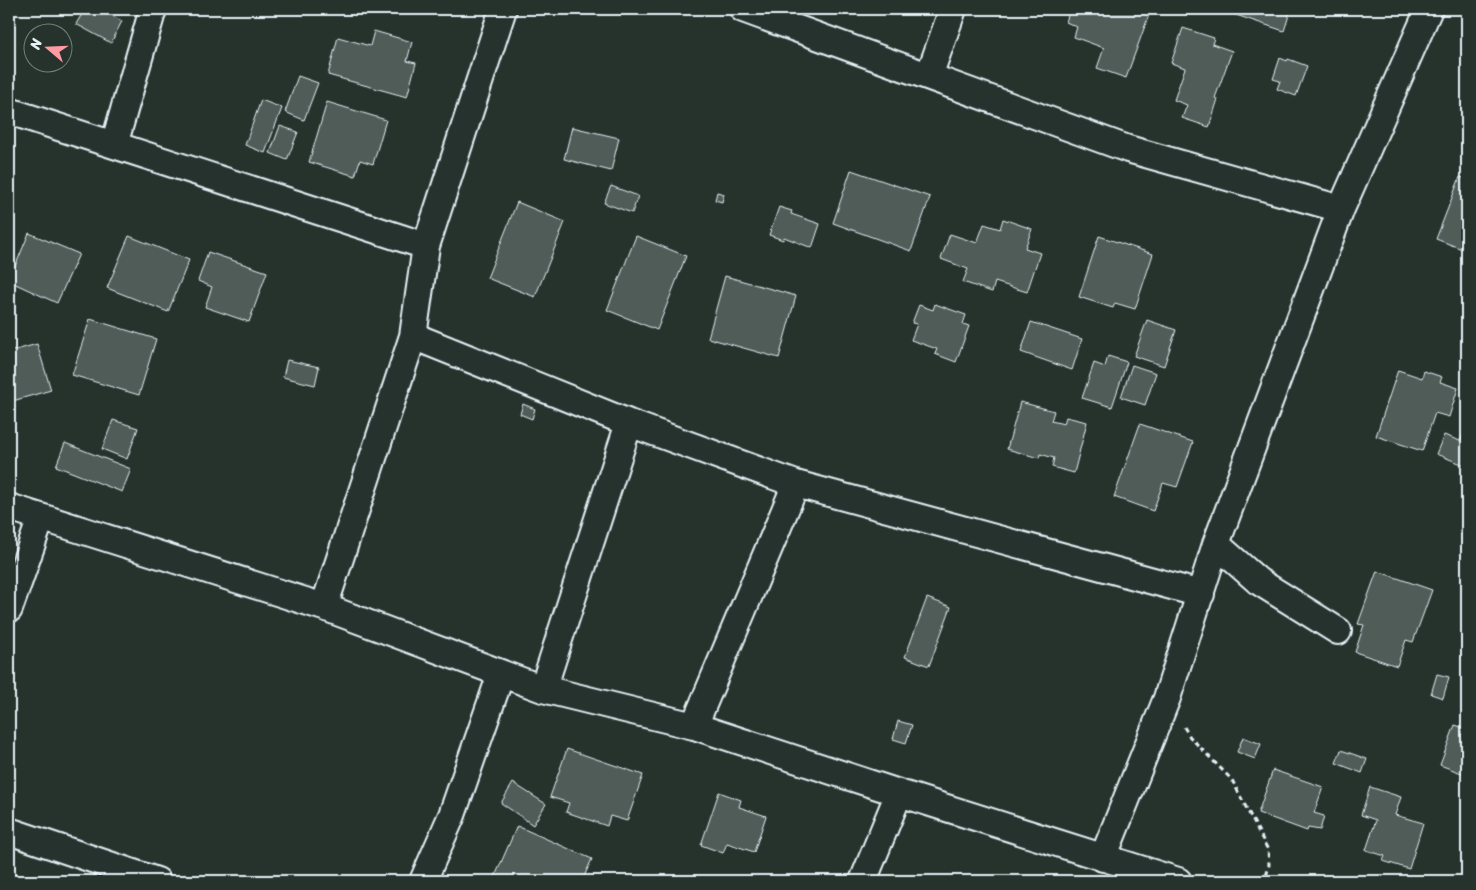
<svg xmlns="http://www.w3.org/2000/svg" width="1476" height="890" viewBox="0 0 1476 890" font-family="Sriracha,sans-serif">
  <rect width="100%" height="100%" fill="#26332d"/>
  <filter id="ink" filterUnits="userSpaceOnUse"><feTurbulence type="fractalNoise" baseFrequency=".02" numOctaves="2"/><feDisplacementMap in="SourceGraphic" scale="10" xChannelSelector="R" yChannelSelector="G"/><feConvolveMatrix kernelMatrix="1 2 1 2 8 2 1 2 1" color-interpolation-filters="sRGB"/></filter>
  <g filter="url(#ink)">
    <path fill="#505c59" stroke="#e8f1f8" d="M85,9H99L122,21L111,43L76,24Z
      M1070,9H1141L1150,12L1126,78L1097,68L1104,48L1074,37L1077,27L1066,22Z
      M1221,9H1291L1284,31L1221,10Z
      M1183,28L1214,38L1212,44L1232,51L1215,98L1218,99L1209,127L1182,118L1187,105L1174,100L1185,68L1171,63Z
      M374,31L412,42L407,61L416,63L407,97L328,75L338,37L370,46Z
      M1280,58L1287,61L1288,59L1307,66L1296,96L1277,89L1280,81L1273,79Z
      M298,76L318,83L304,120L285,112Z
      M261,100L282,108L265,153L245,145Z
      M327,102L386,120L373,164L360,160L355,176L309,162Z
      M280,126L298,132L287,160L270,153Z
      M572,127L619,138L611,171L564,159Z
      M851,170L930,197L911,251L833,223Z
      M1460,177L1467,179V238L1462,249L1436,239Z
      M611,186L638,196L632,213L604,203Z
      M717,192L724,194L722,202L715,200Z
      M517,202L565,222L535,297L487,278Z
      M779,207L792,211L791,214L820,224L812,248L784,237L783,240L769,235Z
      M1003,219L1032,229L1025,248L1040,253L1027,292L995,282L992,292L963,282L968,269L941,259L950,234L977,243L984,224L1000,229Z
      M29,233L79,254L57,303L9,281Z
      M129,236L189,260L168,312L107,288Z
      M636,236L686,256L657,330L607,310Z
      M1099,236L1153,254L1135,309L1115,303L1113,308L1079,297Z
      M208,252L267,272L249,322L205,307L212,287L198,281Z
      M725,276L796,296L779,358L708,338Z
      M935,304L966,315L963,324L969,326L956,362L935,354L937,349L911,340L917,324L912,323L919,305L933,310Z
      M90,319L156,339L139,395L72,375Z
      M1147,320L1176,330L1164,366L1134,356Z
      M1031,322L1082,339L1072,370L1021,352Z
      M37,344L51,390L9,402V352Z
      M1108,356L1127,362L1112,407L1082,398L1094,363L1105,367Z
      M287,360L319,367L315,385L283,377Z
      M1132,365L1156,373L1145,405L1121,397Z
      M1398,370L1422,378L1424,371L1442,377L1440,382L1458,388L1449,417L1435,413L1422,451L1376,436Z
      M1020,402L1054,411L1051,421L1064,424L1066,417L1087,422L1074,473L1052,467L1054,458L1040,454L1039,458L1007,449Z
      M523,404L535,409L532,419L520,414Z
      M113,420L138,428L127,459L102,449Z
      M1140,424L1193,442L1177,487L1163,483L1153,511L1114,497Z
      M1464,432L1467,434V466L1436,454L1444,435L1460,441Z
      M65,443L131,469L122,492L56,466Z
      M1377,571L1432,590L1413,642L1406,640L1397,666L1355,652L1364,625L1358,624Z
      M927,598L951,607L929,666L905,657Z
      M1437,674L1449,677L1443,698L1431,694Z
      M898,721L912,725L906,743L893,739Z
      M1455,725L1467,729V775L1440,765Z
      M1243,737L1261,744L1255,759L1237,752Z
      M567,749L643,775L627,821L610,816L607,826L566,812L569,803L550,797Z
      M1341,750L1367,759L1362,773L1336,763Z
      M1273,770L1323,787L1314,813L1324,816L1320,830L1308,828L1307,831L1258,813Z
      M513,783L546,804L533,825L501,803Z
      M1370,787L1401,797L1395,815L1423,823L1409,869L1383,861L1385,856L1366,850L1376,820L1361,815Z
      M719,792L741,800L739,807L766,816L754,852L727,843L723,853L701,845Z
      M517,826L592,859L582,881H493Z"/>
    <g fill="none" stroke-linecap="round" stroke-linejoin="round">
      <g stroke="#e8f1f8" stroke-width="30">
        <path id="street" d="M743,9L1128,149L1341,209
          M929,76L953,9
          M9,111L426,246
          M114,145L153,9
          M413,336L629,423L796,484L1201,594
          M9,507L324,607L543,689L694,726L899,793L1178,881
          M1216,544L1258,581L1338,631
          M324,607L413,336L426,246L503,9
          M9,609L41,518
          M543,689L629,423
          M694,726L796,484
          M9,831L157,881
          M1103,858L1167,698L1216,544L1341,209L1429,9
          M423,881L452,815L501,674
          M863,881L899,793"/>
      </g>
      <path stroke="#e8f1f8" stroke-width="3" stroke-dasharray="5 4" stroke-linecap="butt" d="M1184,727L1190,737L1232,780L1268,850L1269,865L1265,881"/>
      <use href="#street" stroke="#26332d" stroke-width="26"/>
    </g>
  </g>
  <rect width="1476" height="890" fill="none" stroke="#26332d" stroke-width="30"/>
  <rect x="15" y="15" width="1446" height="860" fill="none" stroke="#e8f1f8" stroke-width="2" filter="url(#ink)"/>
  <g transform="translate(48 48) rotate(289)"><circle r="24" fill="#26332d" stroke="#747f7e"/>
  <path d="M0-4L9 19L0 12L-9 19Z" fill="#ff9aa2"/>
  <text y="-8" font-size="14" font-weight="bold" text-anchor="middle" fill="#e8f1f8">N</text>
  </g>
</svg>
